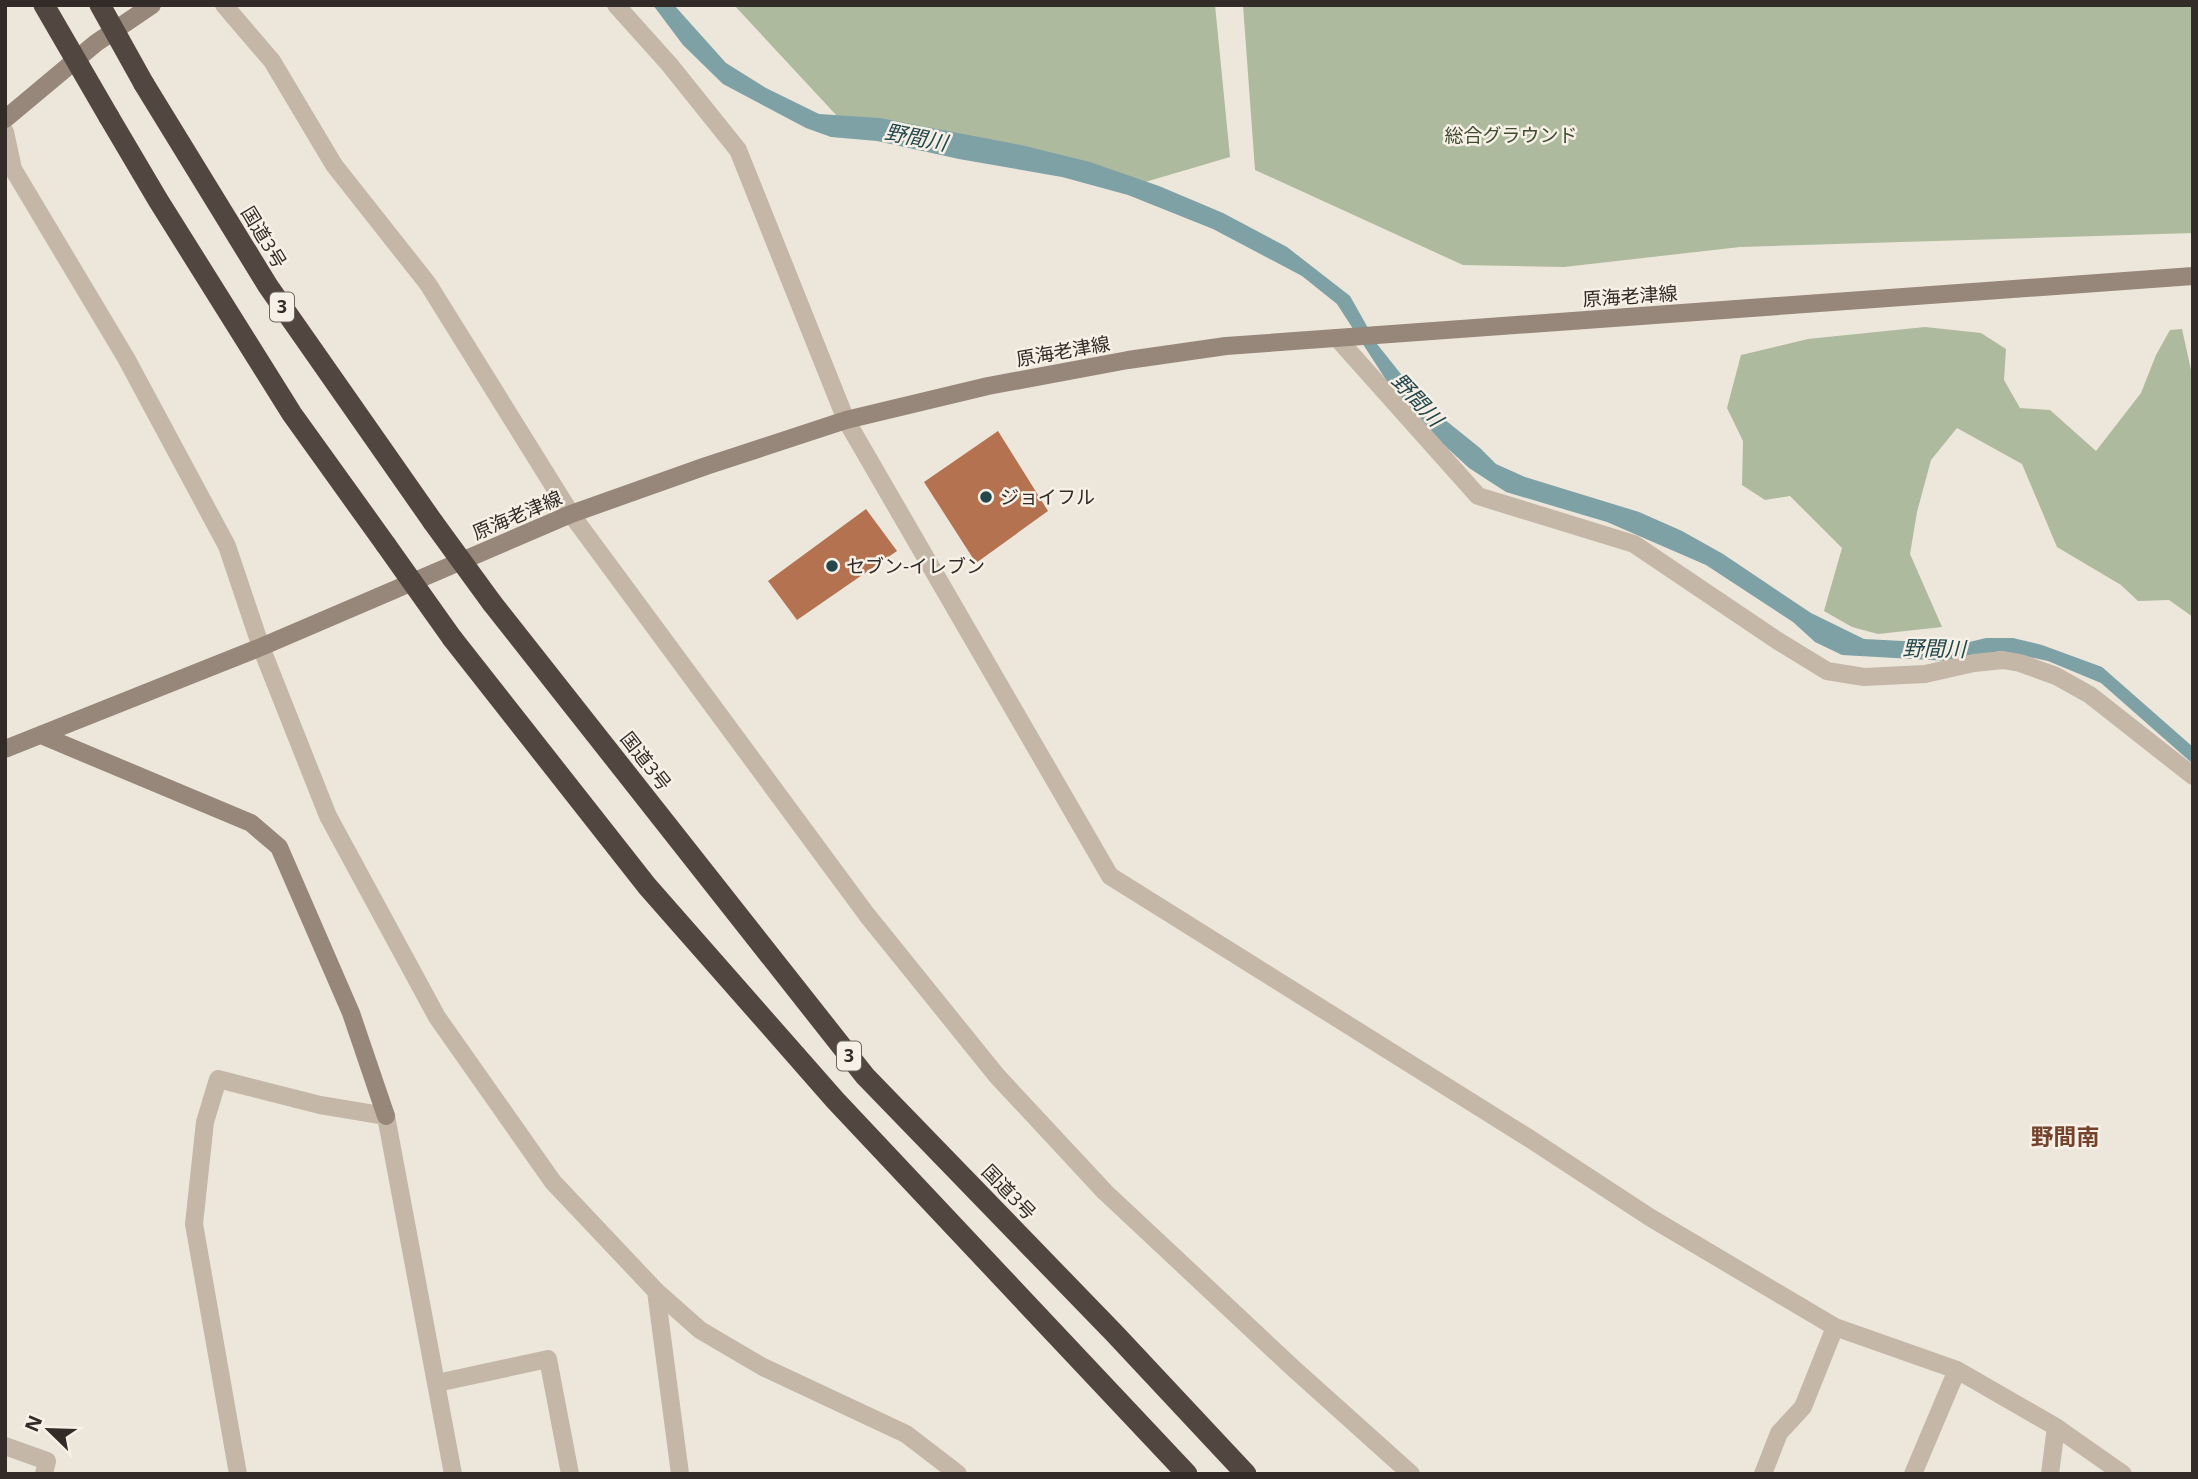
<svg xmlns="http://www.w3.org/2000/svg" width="2198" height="1479" viewBox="0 0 2198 1479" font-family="'Open Sans','Noto Sans JP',sans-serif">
  <rect width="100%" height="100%" fill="#ede6db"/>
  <path fill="#aeba9d" d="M734,5H1215L1230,157L1135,185L838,117Z
    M1243,5H2193V233L1740,247L1564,267L1463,265L1255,170Z
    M1925,327L1981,333L2006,349L2004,380L2020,408L2050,410L2096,451L2141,393L2156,355L2170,330L2182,329L2193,379V617L2169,600L2138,601L2121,585L2057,547L2022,464L1957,428L1931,460L1917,512L1910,554L1942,627L1878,634L1852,627L1824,611L1842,548L1790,496L1765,500L1742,485L1743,441L1727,408L1741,355L1808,339Z"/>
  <path fill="#7ea1a6" d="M653,5H674L726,63L766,88L819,114L880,118L1021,145L1090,162L1159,186L1223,213L1287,247L1350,296L1377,344L1424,403L1480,448L1496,464L1525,477L1639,512L1682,531L1723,554L1811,613L1864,639L1961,644L1986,638H2013L2042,645L2102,667L2193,747V764L2101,683L2048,661L2001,651L1948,661L1842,655L1815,642L1793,622L1706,565L1607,522L1506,492L1469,468L1443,444L1390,386L1337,304L1302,276L1213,229L1128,195L1062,177L959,159L877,141L831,137L806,128L723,84L683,45Z"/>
  <path fill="#b57251" d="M998,431L1048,511L976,563L924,482Z
    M866,509L897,551L797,620L768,581Z"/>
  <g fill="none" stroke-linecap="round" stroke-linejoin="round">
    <path stroke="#c4b7a8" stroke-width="18" d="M224,5L272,61L334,165L428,284L571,514L867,915L997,1076L1105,1192L1293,1368L1411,1474
      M616,5L669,64L738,150L846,420L1110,876L1527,1137L1651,1218L1835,1327L1957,1370L2056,1427L2123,1474
      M5,132L13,169L126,358L227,546L261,647L328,816L437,1017L553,1182L656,1291L700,1330L763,1367L906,1434L958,1474
      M1337,338L1478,496L1634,544L1778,641L1827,671L1864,677L1925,674L1974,663L2003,660L2020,663L2056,676L2090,695L2193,776
      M656,1291L680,1474
      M437,1383L548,1359L570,1474
      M5,1446L47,1461L44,1474
      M238,1474L194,1224L205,1122L218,1079L320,1105L386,1116L453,1474
      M1763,1474L1779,1433L1803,1407L1835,1327
      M1913,1474L1957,1370
      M2050,1474L2056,1427"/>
    <path stroke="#97877a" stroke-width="18" d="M5,119L96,43L152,5
      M41,735L251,823L279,847L351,1013L386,1116
      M5,749L261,647L571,514L706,466L846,420L988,386L1128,360L1226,346L2193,276"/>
    <path stroke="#514740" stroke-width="21" d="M144,84L268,286L433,522
      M109,117L158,200L292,414L386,545
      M492,603L865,1076L1115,1334L1246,1474
      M452,638L647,886L835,1100L1187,1474"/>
    <path stroke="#514740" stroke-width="21" d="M44,5L109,117
      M100,5L144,84
      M433,522L492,603
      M386,545L452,638"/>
  </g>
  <g fill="#23474d" stroke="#f6f0e6" stroke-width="2.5">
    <circle cx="986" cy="497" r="7"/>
    <circle cx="832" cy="566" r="7"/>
  </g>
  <g text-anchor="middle" stroke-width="5" stroke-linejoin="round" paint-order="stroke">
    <g fill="#f6f0e6" stroke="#6d6660" stroke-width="2">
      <rect x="270" y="292.5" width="24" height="29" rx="5"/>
      <rect x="837" y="1041.5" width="24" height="29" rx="5"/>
    </g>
    <g font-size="18" font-weight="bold" fill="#322b27">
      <text x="282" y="313">3</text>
      <text x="849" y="1062">3</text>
    </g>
    <g font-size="19" fill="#3f4c2f" stroke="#f6f0e6">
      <text x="1511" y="142">総合グラウンド</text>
    </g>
    <g font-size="19" fill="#322b27" stroke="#f6f0e6">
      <text transform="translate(264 237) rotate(59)" y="7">国道3号</text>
      <text transform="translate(1630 296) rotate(-4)" y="7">原海老津線</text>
      <text transform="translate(1063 351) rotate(-10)" y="7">原海老津線</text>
      <text transform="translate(517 515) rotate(-23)" y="7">原海老津線</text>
      <text transform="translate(646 761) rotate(52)" y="7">国道3号</text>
      <text transform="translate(1009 1192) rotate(46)" y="7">国道3号</text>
    </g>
    <g font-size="19" fill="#322b27" stroke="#f6f0e6" text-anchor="start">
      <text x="1000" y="504">ジョイフル</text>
      <text x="846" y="573">セブン-イレブン</text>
    </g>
    <g font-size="21" font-style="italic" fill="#23474d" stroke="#f6f0e6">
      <text transform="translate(916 138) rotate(11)" y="7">野間川</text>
      <text transform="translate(1417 400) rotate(47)" y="7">野間川</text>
      <text transform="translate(1934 649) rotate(1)" y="7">野間川</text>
    </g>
    <g font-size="23" font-weight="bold" fill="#75432c" stroke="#f6f0e6">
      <text x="2065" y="1145">野間南</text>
    </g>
  </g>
  <rect width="2198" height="1479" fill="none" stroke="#322b27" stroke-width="14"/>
  <g transform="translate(49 1430) rotate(293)" stroke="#f6f0e6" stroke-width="5" paint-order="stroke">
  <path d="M0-5L12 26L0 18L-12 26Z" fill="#322b27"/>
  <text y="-10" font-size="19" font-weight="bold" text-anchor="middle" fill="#322b27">N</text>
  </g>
</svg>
